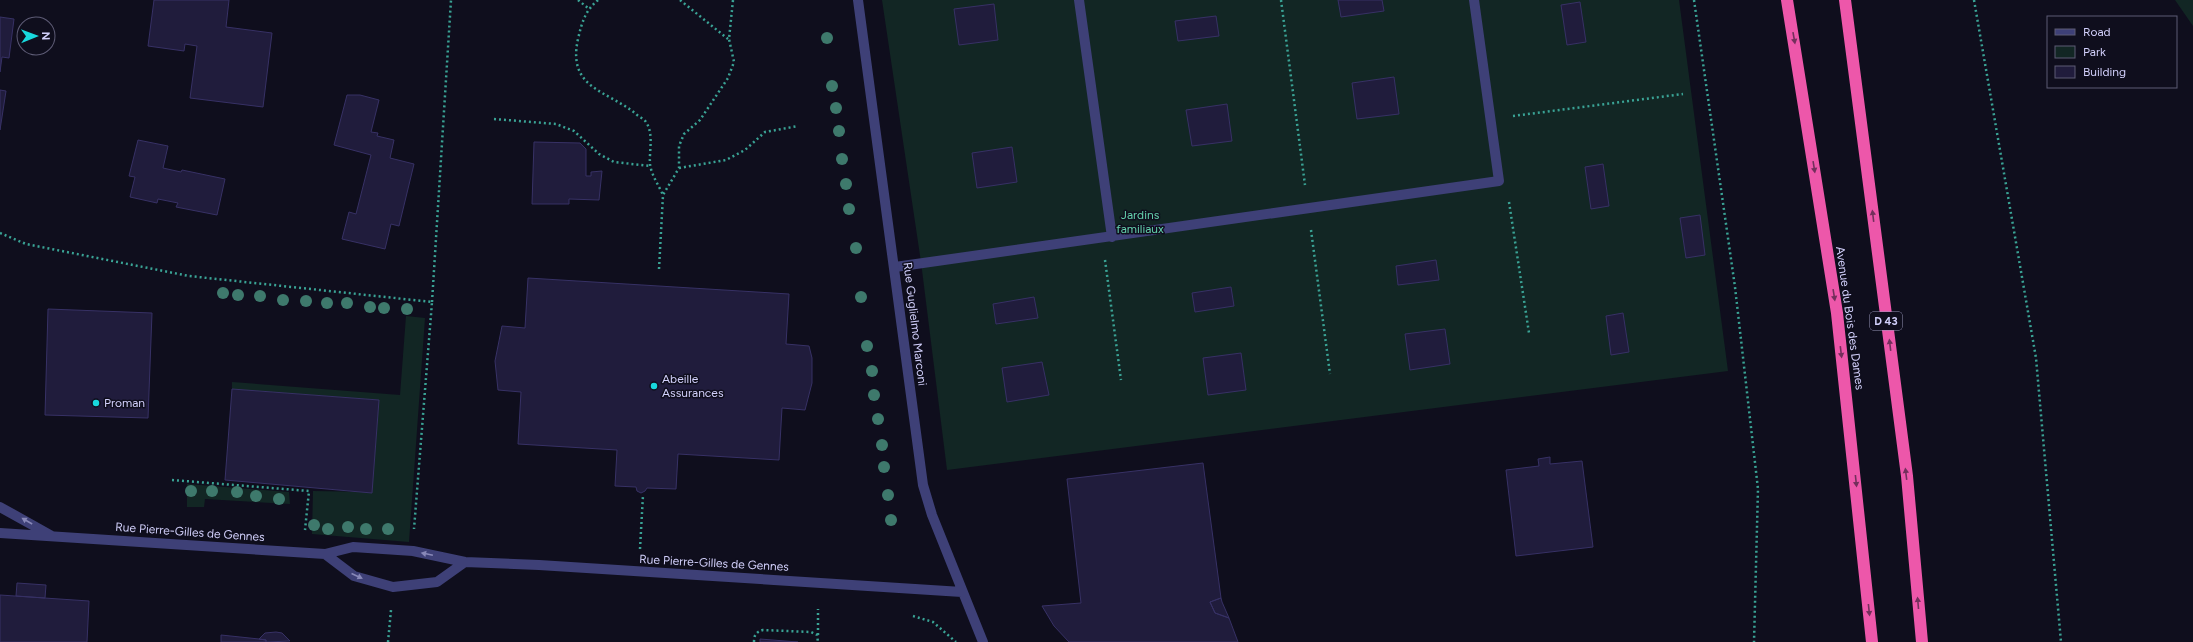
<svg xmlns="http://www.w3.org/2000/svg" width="2193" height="642" viewBox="0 0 2193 642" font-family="Figtree,sans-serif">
  <rect width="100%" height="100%" fill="#0f0e1d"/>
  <path fill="#122624" d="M882,0H1679L1728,371L947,470L921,262Z
    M2175,0H2193V26Z
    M406,316L425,318L409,542L312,534L313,491L372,492L379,400L232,389V382L400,395Z
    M187,484L289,492L290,504L205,499L204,507H187Z"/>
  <path fill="#201c3c" stroke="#373165" d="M154,0H229L226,27L272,33L263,107L190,98L197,46L185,44L184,51L148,46Z
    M1338,0H1382L1384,11L1341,17Z
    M1580,2L1586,42L1567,45L1561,5Z
    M994,4L998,40L959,45L954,9Z
    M1216,16L1219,36L1178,41L1175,21Z
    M0,17L14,19L9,58L2,57L0,72Z
    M1394,77L1399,114L1357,119L1352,83Z
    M0,90L6,91L0,130Z
    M347,95H360L379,100L371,132L378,133L377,136L394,140L390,158L414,164L399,226L391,224L385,249L342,239L349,212L356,214L371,155L334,145Z
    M1227,104L1232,141L1192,146L1186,110Z
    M138,140L168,146L163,168L181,172L182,170L225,179L217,215L176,207L178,203L158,199L157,203L130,197L135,177L129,176Z
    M534,142L580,143L586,149V176H591V172L602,171L599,200L569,199V204H532Z
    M1012,147L1017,182L977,188L972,153Z
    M1603,164L1609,206L1591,209L1585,167Z
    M1700,215L1705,255L1686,258L1680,218Z
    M1436,260L1439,280L1398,285L1396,266Z
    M528,278L789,294L786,344L809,346L812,358V383L805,410L782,408L779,460L678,454L676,489L647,488L645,491L641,493L637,491L636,487L615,486L617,450L518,444L521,392L498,390L495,361L502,326L525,328Z
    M1231,287L1234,306L1195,312L1192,293Z
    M1034,297L1038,318L996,324L993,304Z
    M48,309L152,313L148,418L45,415Z
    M1623,313L1629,352L1611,355L1606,316Z
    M1445,329L1450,364L1410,370L1405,334Z
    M1241,353L1246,390L1208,395L1203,358Z
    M1042,362L1049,395L1007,402L1002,368Z
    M232,389L379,400L372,493L225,480Z
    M1550,457V464L1582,461L1593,547L1516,556L1506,470L1539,466L1538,459Z
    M1203,463L1221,598L1210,602L1215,613L1229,618L1238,642H1069L1054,626L1042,606L1081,603L1067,479Z
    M17,583L46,585L45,598L16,596Z
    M0,595L89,601L87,642H0Z
    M1221,598L1222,602L1229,618L1215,613L1210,602Z
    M276,632L282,633L290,641L266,642V640L259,639L265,633Z
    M221,635L259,639L266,640V642H221Z
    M760,639L798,642H760Z"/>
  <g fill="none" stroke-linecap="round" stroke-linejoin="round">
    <path stroke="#3aa395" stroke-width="2.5" stroke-dasharray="2 3" stroke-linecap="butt" d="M578,0L588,8
      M598,0C585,11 582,22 578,39C567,89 607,90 636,114C639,117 644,119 646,122C654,134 649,151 650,164C651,174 659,186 663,195
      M680,0L728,39
      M1281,0L1305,185
      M1694,0L1735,287L1758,489L1754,642
      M1974,0L2036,358L2061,642
      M1513,116L1683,94
      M494,119L556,124L574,131L599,154L614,162L650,166
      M679,168L726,160L745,150L765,132L798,126
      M1509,202L1529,333
      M1311,230L1330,374
      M0,233L26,244L189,276L432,302L414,529
      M1105,260L1121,380
      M659,269L663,195L679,168V146L684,134L700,120L728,78L734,62L729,39L733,0
      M432,302L451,0
      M172,480L309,491L305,530
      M640,549L643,495
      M913,616L933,622L956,642
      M818,635V609
      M388,642L391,610
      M754,642C754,635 756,632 763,630L811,632L817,635L818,642"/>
    <path stroke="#3e4077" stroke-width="10" d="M1079,0L1112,237
      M895,267L1499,181L1474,0"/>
    <path stroke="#3e4077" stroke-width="10" d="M858,0L923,485L932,515L983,642
      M0,507L52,536
      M0,533L325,554L353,547L413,551L465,562L539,565L962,592
      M325,554L354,576L393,587L437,582L465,562"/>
    <path stroke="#ed57aa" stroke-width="12" d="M1787,0L1837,313L1872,642
      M1845,0L1907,476L1922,642"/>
  </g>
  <g fill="#3e796c">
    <circle cx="827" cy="38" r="6"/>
    <circle cx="832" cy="86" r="6"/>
    <circle cx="836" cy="108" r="6"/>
    <circle cx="839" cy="131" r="6"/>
    <circle cx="842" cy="159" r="6"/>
    <circle cx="846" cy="184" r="6"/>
    <circle cx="849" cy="209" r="6"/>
    <circle cx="856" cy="248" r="6"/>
    <circle cx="223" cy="293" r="6"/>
    <circle cx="238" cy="295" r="6"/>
    <circle cx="260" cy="296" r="6"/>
    <circle cx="861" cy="297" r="6"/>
    <circle cx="283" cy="300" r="6"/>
    <circle cx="306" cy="301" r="6"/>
    <circle cx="327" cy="303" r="6"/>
    <circle cx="347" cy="303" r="6"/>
    <circle cx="370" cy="307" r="6"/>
    <circle cx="384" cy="308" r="6"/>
    <circle cx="407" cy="309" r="6"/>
    <circle cx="867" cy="346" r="6"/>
    <circle cx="872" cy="371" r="6"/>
    <circle cx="874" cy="395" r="6"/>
    <circle cx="878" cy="419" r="6"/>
    <circle cx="882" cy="445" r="6"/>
    <circle cx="884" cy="467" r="6"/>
    <circle cx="191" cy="491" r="6"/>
    <circle cx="212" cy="491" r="6"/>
    <circle cx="237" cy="492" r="6"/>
    <circle cx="888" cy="495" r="6"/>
    <circle cx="256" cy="496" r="6"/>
    <circle cx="279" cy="499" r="6"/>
    <circle cx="891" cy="520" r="6"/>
    <circle cx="314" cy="525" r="6"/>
    <circle cx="348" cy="527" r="6"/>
    <circle cx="328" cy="529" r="6"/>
    <circle cx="366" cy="529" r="6"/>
    <circle cx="388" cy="529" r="6"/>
  </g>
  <defs><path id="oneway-solid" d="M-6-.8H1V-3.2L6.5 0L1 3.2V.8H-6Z"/></defs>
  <g fill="#732f5c">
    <use href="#oneway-solid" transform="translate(1794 38) rotate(80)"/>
    <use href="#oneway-solid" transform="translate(1814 167) rotate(81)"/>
    <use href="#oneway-solid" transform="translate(1873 216) rotate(-97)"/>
    <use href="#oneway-solid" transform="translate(1834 295) rotate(81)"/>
    <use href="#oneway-solid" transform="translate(1890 345) rotate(-97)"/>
    <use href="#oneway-solid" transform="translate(1841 352) rotate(83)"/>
    <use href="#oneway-solid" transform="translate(1906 474) rotate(-97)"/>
    <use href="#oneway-solid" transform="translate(1856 481) rotate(84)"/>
    <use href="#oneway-solid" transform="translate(1918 603) rotate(-95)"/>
    <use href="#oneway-solid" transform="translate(1869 610) rotate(84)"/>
  </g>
  <g fill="#8888b8">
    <use href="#oneway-solid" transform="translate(27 521) rotate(-150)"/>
    <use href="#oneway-solid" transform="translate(427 554) rotate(-168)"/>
    <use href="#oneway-solid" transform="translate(357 576) rotate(24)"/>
  </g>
  <g fill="#18d8dd" stroke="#0f0e1d" stroke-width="1.5">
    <circle cx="654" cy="386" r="4"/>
    <circle cx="96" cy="403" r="4"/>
  </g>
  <g text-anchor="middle" stroke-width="3" stroke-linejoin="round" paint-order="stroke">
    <rect fill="#0f0e1d" stroke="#9795b8" stroke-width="1" x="1870" y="312" width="32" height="18" rx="3"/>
    <g font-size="11" font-weight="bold" fill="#d1cffa">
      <text x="1886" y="325">D 43</text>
    </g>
    <g font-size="12" fill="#64d1ad" stroke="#0f0e1d">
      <text x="1140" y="219">Jardins<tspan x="1140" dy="14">familiaux</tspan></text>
    </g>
    <g font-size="12" fill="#d1cffa" stroke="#0f0e1d">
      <text transform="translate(1850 318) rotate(82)" y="4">Avenue du Bois des Dames</text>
      <text transform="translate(915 324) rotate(83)" y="4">Rue Guglielmo Marconi</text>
      <text transform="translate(190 532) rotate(4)" y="4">Rue Pierre-Gilles de Gennes</text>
      <text transform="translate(714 563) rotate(3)" y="4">Rue Pierre-Gilles de Gennes</text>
    </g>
    <g font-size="12" fill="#d1cffa" stroke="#0f0e1d" text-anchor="start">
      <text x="662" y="383">Abeille<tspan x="662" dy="14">Assurances</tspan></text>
      <text x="104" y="407">Proman</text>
    </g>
  </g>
  <rect x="2047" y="16" width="130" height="72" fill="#0f0e1d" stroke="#5d5b75"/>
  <rect x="2055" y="29" width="20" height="6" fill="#3e4077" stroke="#5d5b75"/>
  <text x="2083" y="36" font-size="12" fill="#d1cffa">Road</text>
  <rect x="2055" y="46" width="20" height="12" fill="#122624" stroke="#5d5b75"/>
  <text x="2083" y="56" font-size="12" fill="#d1cffa">Park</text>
  <rect x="2055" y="66" width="20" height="12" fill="#201c3c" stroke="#5d5b75"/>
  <text x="2083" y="76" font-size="12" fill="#d1cffa">Building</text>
  <g transform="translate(36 36) rotate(89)"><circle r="19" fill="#0f0e1d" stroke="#5d5b75"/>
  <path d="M0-3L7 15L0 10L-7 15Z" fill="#18d8dd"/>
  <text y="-6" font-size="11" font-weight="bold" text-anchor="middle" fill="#d1cffa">N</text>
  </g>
</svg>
